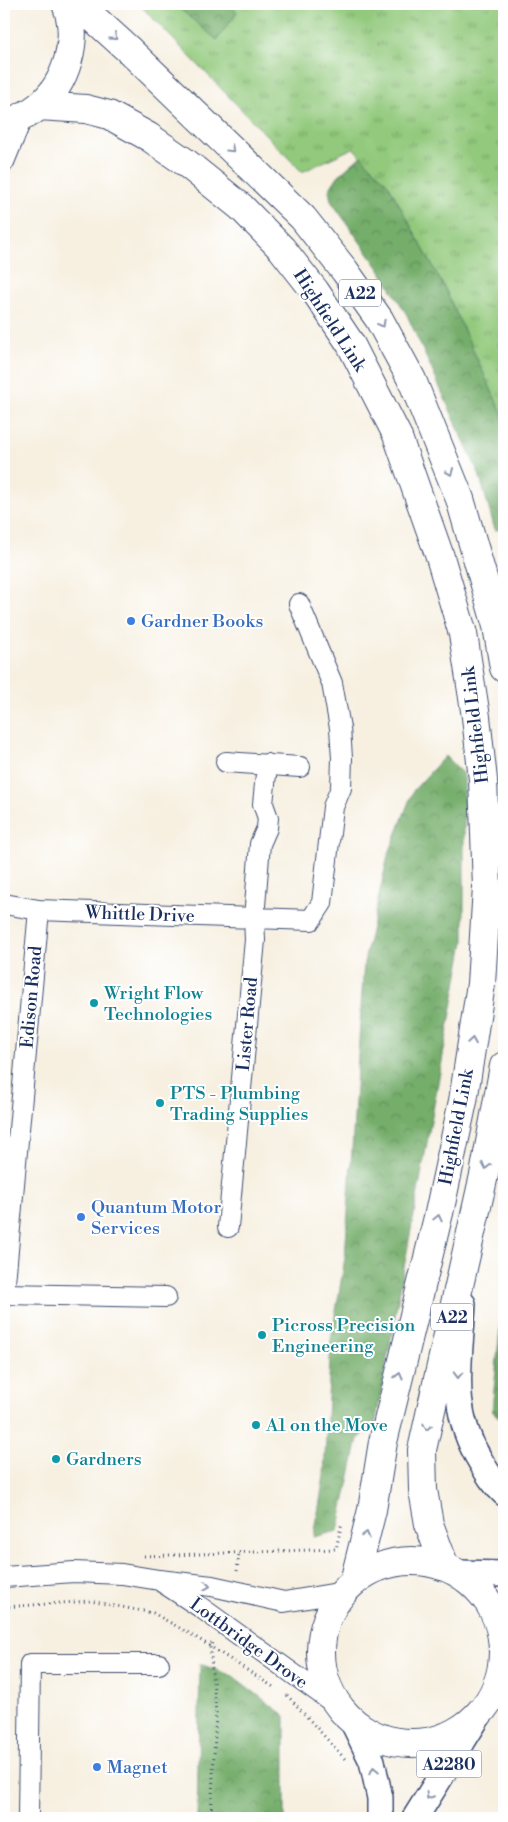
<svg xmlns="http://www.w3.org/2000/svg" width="508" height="1822" viewBox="0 0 508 1822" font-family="'Libre Bodoni',serif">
  <defs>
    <pattern id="grass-tufts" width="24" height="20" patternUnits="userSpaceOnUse" patternTransform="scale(1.25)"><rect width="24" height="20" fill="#92c97b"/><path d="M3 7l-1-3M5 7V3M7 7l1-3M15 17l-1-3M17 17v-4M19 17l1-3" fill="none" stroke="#76a468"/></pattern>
    <pattern id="forest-crowns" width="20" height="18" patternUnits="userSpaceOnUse" patternTransform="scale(1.25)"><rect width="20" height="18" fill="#75ad6b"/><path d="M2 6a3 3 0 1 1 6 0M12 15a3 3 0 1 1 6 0" fill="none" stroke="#5f8d5b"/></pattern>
  </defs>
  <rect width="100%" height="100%" fill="#fff"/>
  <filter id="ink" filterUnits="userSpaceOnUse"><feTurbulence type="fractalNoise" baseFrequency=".02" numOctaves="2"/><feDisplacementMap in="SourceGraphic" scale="10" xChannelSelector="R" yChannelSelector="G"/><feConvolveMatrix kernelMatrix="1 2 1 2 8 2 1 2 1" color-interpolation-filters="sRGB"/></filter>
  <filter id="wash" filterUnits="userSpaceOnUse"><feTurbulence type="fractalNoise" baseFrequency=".0096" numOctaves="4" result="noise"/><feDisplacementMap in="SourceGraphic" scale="20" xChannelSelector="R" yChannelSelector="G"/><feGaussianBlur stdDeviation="1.12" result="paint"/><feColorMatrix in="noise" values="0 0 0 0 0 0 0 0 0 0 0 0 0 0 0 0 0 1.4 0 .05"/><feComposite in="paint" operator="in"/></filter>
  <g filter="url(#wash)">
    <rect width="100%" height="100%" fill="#f7f0e1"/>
    <path fill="url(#grass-tufts)" stroke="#567c6c" d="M139,4H174L217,39L237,12L229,4H504V418L445,289L388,184L353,148L302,172Z"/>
    <path fill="url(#forest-crowns)" stroke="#486e64" d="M174,4H229L237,12L217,40Z
      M361,156L388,184L445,289L504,418V529L495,530L479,474L407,315L380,270L331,201L329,190L338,176Z
      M445,756L464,775V942L375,1425L358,1439L338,1531L314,1537L324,1476L331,1340L345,1258L364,962L388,856L413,791Z
      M504,1286V1422L492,1411Z
      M200,1664L233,1676L285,1716V1818H197Z"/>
  </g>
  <g filter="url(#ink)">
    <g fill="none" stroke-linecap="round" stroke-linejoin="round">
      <g stroke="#3c4c72" stroke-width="22">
        <path id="minor" d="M4,162L22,118
          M226,762L300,767
          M267,764L263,804L268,818L267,828L260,844L254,918L311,920L322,903L333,807L341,788L342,758L340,728L332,683L299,604
          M4,904L39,910L254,918L255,940L228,1227
          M39,910L4,1294L166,1297
          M4,1577L74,1572L122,1574L159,1580L212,1586L284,1602L344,1592
          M162,1582L200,1607L338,1706
          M28,1818L30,1664H159"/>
      </g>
      <g stroke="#3c4c72" stroke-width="28">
        <path id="major" d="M463,1304C460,1362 448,1409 481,1462C488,1474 494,1484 504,1493
          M457,1573L504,1574
          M503,1651L504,1650
          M353,1722L372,1761L380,1798V1818
          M415,1818L482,1710"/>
      </g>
      <g stroke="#3c4c72" stroke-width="30">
        <path id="highway" d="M78,4L130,51L303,218L345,271L379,319L412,380L460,499L497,626L504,668
          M39,106L86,109L109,115L149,137L185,162L241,207L282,249L315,291L350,343L397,435L440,557L463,634L476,717L483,780L487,887L481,984L463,1101L439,1213L383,1442L372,1510L354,1582
          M4,125C16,120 28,115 38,107C67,84 80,38 66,4
          M321 1652a91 91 0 1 1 182 0a91 91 0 1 1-182 0Z
          M445,1567L429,1524L423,1490L422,1450L484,1175L504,1066"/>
      </g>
      <path stroke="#3c4c72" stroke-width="3" stroke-dasharray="1 4" stroke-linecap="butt" d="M144,1556L336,1549L342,1522
        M237,1571L239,1553
        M4,1607L90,1601L153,1613L194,1636L275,1688
        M287,1695L345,1759
        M211,1818L216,1713L210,1646L214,1640"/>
      <use href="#minor" stroke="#fff" stroke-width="20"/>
      <use href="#major" stroke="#fff" stroke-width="25"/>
      <use href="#highway" stroke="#fff" stroke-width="28"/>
    </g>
    <defs><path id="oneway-chevron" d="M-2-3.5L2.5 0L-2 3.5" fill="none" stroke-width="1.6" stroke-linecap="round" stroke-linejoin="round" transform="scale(1.25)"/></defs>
    <g stroke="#8d97ae">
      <use href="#oneway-chevron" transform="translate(114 37) rotate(42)"/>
      <use href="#oneway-chevron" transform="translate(231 149) rotate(43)"/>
      <use href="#oneway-chevron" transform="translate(382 324) rotate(61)"/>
      <use href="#oneway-chevron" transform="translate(450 472) rotate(68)"/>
      <use href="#oneway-chevron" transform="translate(472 1041) rotate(-81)"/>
      <use href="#oneway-chevron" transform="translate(486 1166) rotate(101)"/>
      <use href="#oneway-chevron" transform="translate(438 1218) rotate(-77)"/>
      <use href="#oneway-chevron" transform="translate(458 1375) rotate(91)"/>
      <use href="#oneway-chevron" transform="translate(399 1376) rotate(-76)"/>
      <use href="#oneway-chevron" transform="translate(427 1427) rotate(102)"/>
      <use href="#oneway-chevron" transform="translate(366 1535) rotate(-75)"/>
      <use href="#oneway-chevron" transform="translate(207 1586) rotate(8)"/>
      <use href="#oneway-chevron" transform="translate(374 1770) rotate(-102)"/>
      <use href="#oneway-chevron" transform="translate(429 1796) rotate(122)"/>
    </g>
  </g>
  <g fill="#3f7fe0" stroke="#fff" stroke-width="2">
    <circle cx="131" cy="621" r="5"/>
    <circle cx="81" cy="1217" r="5"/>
    <circle cx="97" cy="1767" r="5"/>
  </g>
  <g fill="#0f9aa8" stroke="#fff" stroke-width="2">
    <circle cx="94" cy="1003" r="5"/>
    <circle cx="160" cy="1103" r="5"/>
    <circle cx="262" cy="1335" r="5"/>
    <circle cx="256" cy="1425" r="5"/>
    <circle cx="56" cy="1459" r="5"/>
  </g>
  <g text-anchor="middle" stroke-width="4" stroke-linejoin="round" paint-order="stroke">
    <g fill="#fff" stroke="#5f6d8e" stroke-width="1">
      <rect x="339" y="279.5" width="42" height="27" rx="4"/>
      <rect x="431" y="1303.5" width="42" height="27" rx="4"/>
      <rect x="416.5" y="1750.5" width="65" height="27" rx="4"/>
    </g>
    <g font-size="16" font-weight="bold" fill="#1b2f5e">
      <text x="360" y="299">A22</text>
      <text x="452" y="1323">A22</text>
      <text x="449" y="1770">A2280</text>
    </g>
    <g font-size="18" fill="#1b2f5e" stroke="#fff">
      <text transform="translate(330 320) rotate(57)" y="6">Highfield Link</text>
      <text transform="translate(475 725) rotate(-97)" y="6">Highfield Link</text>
      <text transform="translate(140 914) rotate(2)" y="6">Whittle Drive</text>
      <text transform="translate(31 997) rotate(-85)" y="6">Edison Road</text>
      <text transform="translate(247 1024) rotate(-85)" y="6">Lister Road</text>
      <text transform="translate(456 1127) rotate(-79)" y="6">Highfield Link</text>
      <text transform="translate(249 1643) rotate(36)" y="6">Lottbridge Drove</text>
    </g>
    <g font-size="18" fill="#366cbe" stroke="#fff" text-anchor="start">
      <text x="141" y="627">Gardner Books</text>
      <text x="91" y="1213">Quantum Motor<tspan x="91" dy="21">Services</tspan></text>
      <text x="107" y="1773">Magnet</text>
    </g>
    <g font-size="18" fill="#0d838f" stroke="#fff" text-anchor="start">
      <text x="104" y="999">Wright Flow<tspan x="104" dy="21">Technologies</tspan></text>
      <text x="170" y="1099">PTS - Plumbing<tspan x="170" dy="21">Trading Supplies</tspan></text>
      <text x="272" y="1331">Picross Precision<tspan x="272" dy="21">Engineering</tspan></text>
      <text x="266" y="1431">A1 on the Move</text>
      <text x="66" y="1465">Gardners</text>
    </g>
  </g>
  <rect width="508" height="1822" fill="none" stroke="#fff" stroke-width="20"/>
</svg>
